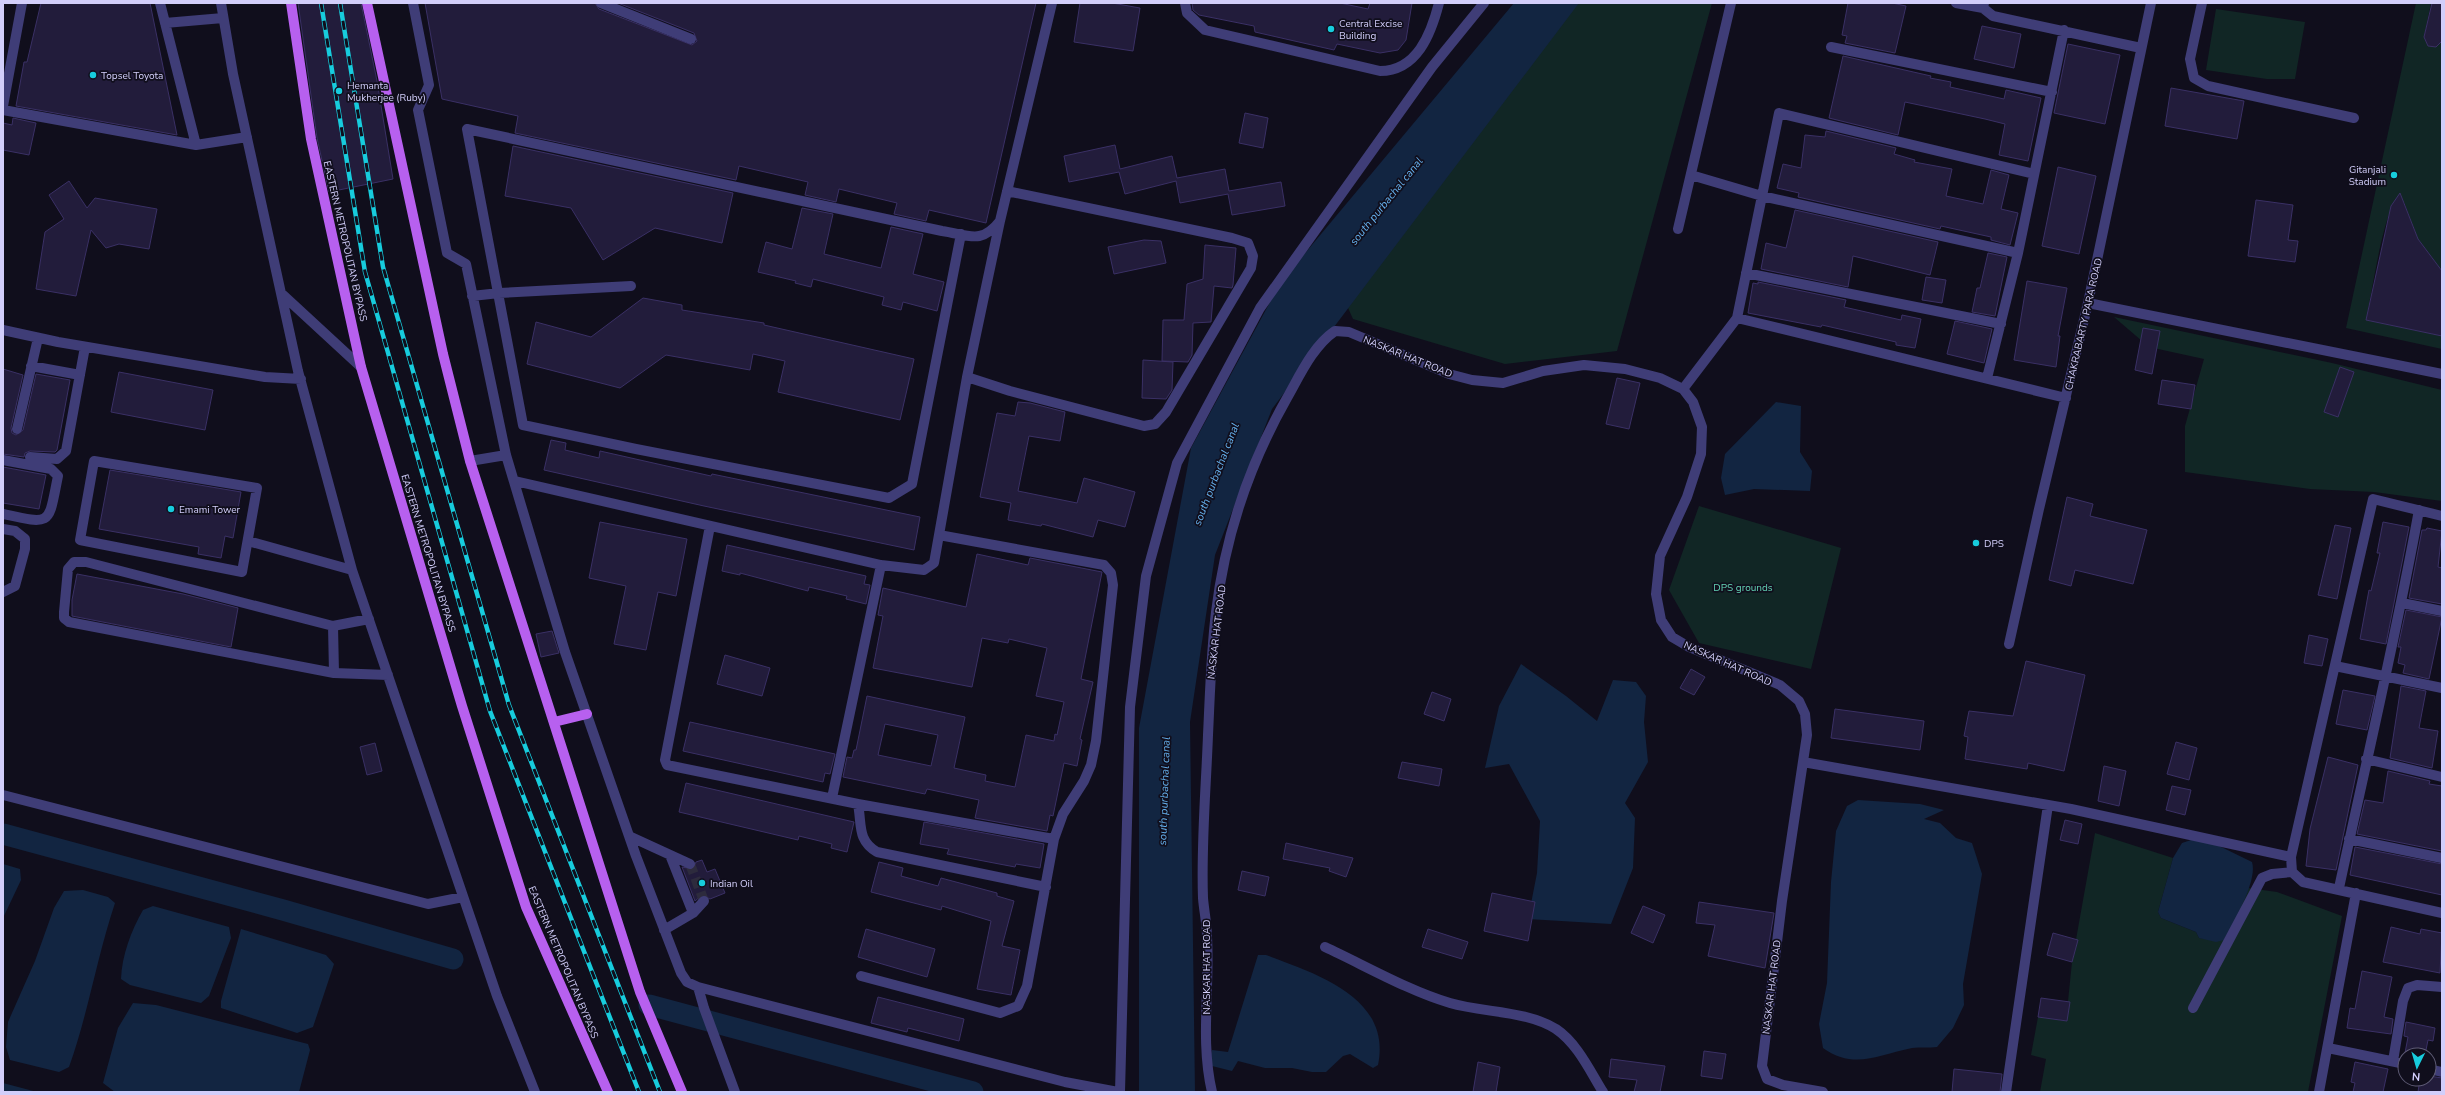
<svg xmlns="http://www.w3.org/2000/svg" width="2445" height="1095" viewBox="0 0 2445 1095" font-family="'Nunito Sans',sans-serif">
  <rect width="100%" height="100%" fill="#100e1c"/>
  <path fill="#112625" d="M1544,3H1712L1617,351L1505,364L1353,319L1331,270Z
    M2416,3H2431L2424,37L2428,46L2436,47L2442,41V271L2418,239L2404,202L2396,200C2382,219 2372,293 2366,320L2442,336V349L2346,328Z
    M2216,9L2305,22L2295,79H2267L2206,70Z
    M2114,317L2332,363L2442,390V501L2374,492L2310,489L2185,472V426L2204,359L2149,347Z
    M1699,506L1841,548L1811,669L1699,643L1669,590Z
    M2095,833L2173,858L2158,912L2161,918L2196,932L2199,938L2224,940L2248,888L2277,892L2342,916L2308,1092H2040L2046,1059L2031,1055L2038,1017L2066,1021L2072,962Z"/>
  <path fill="#122541" d="M1514,3H1579L1272,409L1215,555L1190,722L1195,1092L1139,1091V728L1191,448L1281,282Z
    M1776,402L1801,406L1800,452L1812,471L1810,491L1754,489L1725,495L1721,478L1725,454Z
    M1521,664L1566,696L1597,721L1613,680L1636,682L1646,696L1644,722L1648,762L1625,803L1635,818L1633,868L1611,924L1528,919L1537,873L1540,821L1509,764L1485,768L1499,706Z
    M1858,800L1920,804L1944,810L1924,819L1940,823L1956,838L1972,843L1982,874L1963,984L1964,1005L1953,1028L1937,1047C1929,1048 1920,1047 1912,1048C1878,1055 1854,1070 1823,1048L1819,1024L1827,983L1831,882L1836,831L1847,806Z
    M2191,840L2211,842L2252,862C2258,881 2233,922 2224,940L2216,942L2199,938L2196,932L2161,918L2158,912L2173,858L2182,843Z
    M3,864L20,869L21,880L3,918Z
    M83,890L108,897L115,903C97,957 88,1014 69,1067L59,1072L10,1060L6,1047L8,1022L35,961L54,908L64,891Z
    M153,906L229,927L231,938L209,996L201,1003L130,985L121,979C122,955 131,931 143,910Z
    M241,929L326,955L334,964L313,1027L297,1033L221,1008V1001Z
    M1258,955H1266C1316,974 1392,997 1378,1065L1373,1068L1350,1054L1343,1056L1326,1072H1312L1292,1068H1265L1238,1061L1232,1071L1208,1065L1212,1050L1228,1052Z
    M133,1003L156,1005L308,1044L310,1050L299,1092H115L103,1083L118,1028Z
    M3,1083L37,1092H3Z"/>
  <g fill="none" stroke-linecap="round" stroke-linejoin="round">
    <path stroke="#122541" stroke-width="21" d="M3,834L283,910L453,959
      M649,1005L973,1092"/>
  </g>
  <path fill="#221c3b" stroke="#3a3065" fill-rule="evenodd" d="M41,3H150L177,135L16,106L24,62H27Z
    M298,3H361L377,81L393,179L329,192L317,138Z
    M425,3H595L599,9L692,45L697,41L694,33L618,3H1036L986,223L929,210L926,221L894,214L897,203L839,189L836,202L805,195L808,182L739,166L736,180L515,133L518,116L442,99Z
    M1080,3H1112L1140,8L1133,51L1074,42Z
    M1192,3H1340L1368,9L1370,3H1412L1406,40L1398,50L1380,53L1337,44L1334,50L1255,32L1254,26L1199,15L1193,10Z
    M1848,3H1892L1906,6L1895,53L1845,43L1847,36L1842,35Z
    M2432,3H2442V41L2436,47L2428,46L2424,37Z
    M1982,26L2021,34L2014,68L1974,59Z
    M2068,44L2120,55L2105,124L2054,113Z
    M1843,56L1931,76L1930,78L1951,82L1950,87L2004,99L2006,90L2041,98L2028,161L1999,155L2005,124L1985,119L1905,102L1898,135L1829,118Z
    M2171,88L2244,101L2237,139L2165,126Z
    M1245,113L1268,118L1263,148L1239,143Z
    M13,118L36,123L29,155L3,150V123L12,125Z
    M1826,131L1896,148L1894,154L1915,160L1914,162L1952,169L1946,196L1983,204L1991,170L2009,175L2001,209L2018,213L2010,245L1991,240V237L1941,226L1940,229L1798,197L1799,193L1777,188L1783,164L1801,168L1805,135L1825,137Z
    M1115,145L1120,169L1172,156L1177,178L1225,169L1229,191L1281,182L1285,206L1232,215L1228,194L1180,203L1176,181L1125,194L1119,172L1069,182L1064,156Z
    M513,146L733,193L722,243L655,228L603,260L571,208L505,196Z
    M2058,167L2096,176L2079,254L2042,246Z
    M69,181L87,208L95,198L157,209L149,249L119,244L106,248L91,230L76,296L36,289L45,232L64,219L49,195Z
    M2400,193L2418,239L2442,271V336L2366,320L2391,206Z
    M2256,200L2293,205L2288,240L2298,241L2295,262L2248,256Z
    M802,208L833,214L824,254L881,268L891,227L923,234L913,274L944,282L937,311L903,302L901,310L882,305L884,297L813,279L811,287L795,283L796,281L758,272L766,242L792,249Z
    M1795,210L1938,242L1930,275L1853,256L1848,287L1761,269L1766,243L1786,248Z
    M1144,240L1161,241L1166,263L1114,274L1108,247Z
    M1205,245L1236,248L1233,285L1232,288L1214,286L1211,322L1193,323L1192,355L1188,362L1162,361L1163,320H1184L1187,284L1203,279Z
    M1988,253L2007,257L1995,316L1972,312L1977,288H1980Z
    M1926,277L1946,280L1942,303L1922,300Z
    M2027,281L2067,288L2058,336H2060L2056,367L2014,360Z
    M1758,282L1846,300L1844,307L1901,320L1902,315L1921,319L1915,348L1896,345V342L1822,325L1821,327L1748,313L1753,283L1758,284Z
    M643,298L682,305V310L764,323V325L914,359L900,420L778,392L785,361L753,354L750,370L666,355L620,388L527,364L536,322L591,337Z
    M1955,321L1992,329L1984,363L1947,354Z
    M2143,328L2160,331L2152,374L2135,370Z
    M1143,360L1173,362L1172,390L1166,399L1142,398Z
    M2340,367L2354,372L2338,417L2324,412Z
    M3,369L23,375L11,428L12,433L16,435L23,430L36,374L70,380L57,450L55,452L30,451L25,453L24,457L3,454Z
    M119,372L213,390L205,430L111,412Z
    M1617,378L1640,383L1629,429L1606,424Z
    M2162,380L2195,385L2191,409L2158,404Z
    M1018,402L1030,403L1065,412L1060,441L1029,436L1018,491L1077,503L1084,478L1135,492L1125,527L1098,520L1093,537L1042,524L1041,526L1008,520L1011,503L980,497L997,413L1015,416Z
    M551,440L566,443L565,450L599,458L600,451L711,476L712,474L920,517L914,550L704,506L544,470Z
    M3,467L46,475L39,509L3,503Z
    M110,470L241,492L233,538L225,536L221,558L198,554L199,547L99,529Z
    M2067,497L2093,504L2090,516L2147,530L2133,584L2075,570L2071,586L2049,580Z
    M600,522L687,539L676,596L658,592L646,650L614,644L626,586L589,578Z
    M2383,522L2409,527L2386,644L2360,639L2369,590L2371,591L2380,553H2377Z
    M2335,525L2351,528L2337,599L2318,595Z
    M2427,528L2442,531L2438,567L2442,568V604L2409,598L2422,530H2426Z
    M727,545L866,576L864,584L870,585L866,604L846,599L847,596L809,587L808,591L740,573V575L722,571Z
    M977,554L1028,565L1030,558L1102,572L1081,679L1093,682L1080,739L1082,740L1077,766L1064,763L1053,816L1050,815L1047,831L975,818L979,800L927,789L925,794L843,777L847,757L852,758L854,750H856L867,696L965,717L954,768L986,775L985,781L1015,787L1026,735L1054,741L1055,734L1057,735L1064,702L1036,696L1047,648L1009,639L1008,643L982,638L972,687L873,668L883,616L878,615L883,588L966,607ZM885,724L938,735L931,766L878,755Z
    M77,574L183,594L238,608L231,647L72,616V600Z
    M2406,610L2442,617L2429,679L2403,673L2405,665L2398,663L2401,647H2398Z
    M552,631L559,653L541,657L536,634Z
    M2309,635L2328,639L2322,666L2304,663Z
    M725,655L770,668L762,696L717,684Z
    M2026,661L2085,675L2064,771L2028,763L2027,769L1965,759L1968,737L1964,736L1969,711L2013,716Z
    M1691,669L1705,677L1694,695L1680,688Z
    M2401,686L2426,691L2419,728L2438,731L2432,768L2390,758Z
    M2343,690L2375,696L2367,730L2336,724Z
    M1432,692L1451,699L1444,721L1424,714Z
    M1835,709L1924,721L1920,750L1831,738Z
    M690,722L835,754L830,774L825,773L823,782L683,751Z
    M2176,742L2197,748L2189,780L2167,774Z
    M375,743L382,771L367,775L360,747Z
    M2328,757L2358,765L2336,870L2306,866L2310,829Z
    M1402,762L1442,769L1439,786L1398,778Z
    M2104,766L2126,771L2119,806L2098,801Z
    M2388,771L2430,781L2429,784L2442,786V851L2357,834L2365,800L2383,803Z
    M686,783L854,822L847,852L831,848L832,844L799,836L798,840L679,812Z
    M2172,786L2191,790L2185,815L2166,810Z
    M2065,820L2082,824L2078,844L2060,840Z
    M924,822L1044,844L1040,868L1016,864L1015,867L947,854L949,849L920,844Z
    M1286,843L1353,858L1346,877L1329,871L1330,868L1283,859Z
    M2355,847L2442,864V895L2350,875Z
    M702,860L707,872L715,869L725,893L710,899L702,895L695,901L682,867L693,869L696,862Z
    M879,862L903,868L901,876L938,886L941,878L997,893V896L1014,901L1002,946L1020,950L1011,995L977,989L991,921L942,906L941,910L871,892Z
    M1242,871L1269,877L1265,896L1238,890Z
    M1492,893L1535,902L1528,941L1484,931Z
    M1699,902L1774,913L1765,968L1708,956L1715,925L1696,923Z
    M1643,906L1665,915L1653,943L1631,933Z
    M2391,927L2420,934L2421,929L2442,933L2440,973L2383,962Z
    M866,929L935,949L927,977L858,957Z
    M1428,929L1468,942L1462,959L1422,947Z
    M2053,933L2078,940L2072,962L2047,955Z
    M2362,971L2392,977L2384,1017L2393,1019L2391,1034L2347,1028L2350,1008L2355,1009Z
    M878,997L964,1019L959,1041L908,1028L907,1032L871,1023Z
    M2041,998L2070,1002L2067,1021L2038,1017Z
    M2406,1022L2435,1028L2433,1041L2428,1040L2425,1055L2405,1053L2408,1037L2404,1036Z
    M1704,1051L1726,1054L1722,1079L1701,1076Z
    M1611,1059L1665,1066L1660,1092H1634L1637,1080L1609,1077Z
    M1478,1062L1500,1067L1496,1092H1473Z
    M2355,1062L2388,1069L2383,1092H2353L2355,1083L2351,1082Z
    M1954,1069L2002,1074L2000,1092H1952Z
    M2429,1076L2442,1078V1092H2418L2420,1079H2429Z"/>
  <g fill="none" stroke-linecap="round" stroke-linejoin="round">
    <path stroke="#2d2b3d" stroke-width="10" stroke-dasharray="10 5" stroke-linecap="butt" d="M690,864L704,901"/>
    <path stroke="#3f3d77" stroke-width="10" d="M160,3L196,145
      M221,3L233,74L298,371L352,570L497,996L535,1092
      M413,3L429,85L418,110L447,253L466,264L506,455L565,652L636,856L681,973L687,982L698,987L1065,1082L1118,1092
      M601,3L691,39
      M1185,3L1187,13L1205,30L1380,71C1417,71 1431,34 1439,3
      M1956,3L1983,8
      M1984,3L1983,8L1993,16L2141,48
      M2202,3L2190,59L2194,78L2208,86L2354,118
      M165,23L223,18
      M1831,47L2052,92
      M3,106L22,3
      M3,110L196,145L247,137
      M1691,175L1762,196L2018,253
      M1678,229L1731,3
      M961,234L912,484L889,498L636,449L523,425L467,129L942,231C969,235 981,245 1000,221
      M1746,273L2001,324
      M283,295L361,367
      M472,296L499,293L631,286
      M2088,303L2442,374
      M1737,318L2066,398
      M3,330L58,342L265,377L301,379
      M31,366L80,375
      M967,377L1010,391L1144,426L1155,424L1166,412L1251,268L1253,256L1248,243L1232,238L1007,191
      M1987,378L2018,253L2064,30
      M1683,389L1737,318L1779,113L2034,174
      M17,429L38,338
      M30,457L57,459L66,451L85,347
      M3,460L51,469L58,476C48,525 53,525 3,514
      M94,461L257,488L242,572L80,540Z
      M470,461L506,455
      M515,481L881,565L924,570L934,563L967,377L1000,221L1052,3
      M2442,516L2373,499L2291,857L2292,872L2303,882L2442,913
      M710,526L665,760L667,765L858,804C862,825 857,840 877,852L1046,887
      M3,529L15,531L25,539V549L15,586L3,592
      M248,541L352,570
      M2402,603L2442,611
      M333,626L334,673L69,622L64,618V612L68,569L74,562H86L333,626L369,619
      M2009,644L2039,509L2088,303L2151,3
      M2335,666L2442,688
      M334,673L388,675
      M2366,759L2442,777
      M1803,762L2071,809L2291,857
      M3,795L428,904L463,897
      M832,798L881,565
      M858,804L1054,839
      M629,836L690,864
      M2349,839L2442,858
      M670,855L693,913
      M2339,888C2366,762 2396,637 2419,510
      M664,930L693,913L704,901
      M1325,947C1364,965 1409,991 1450,1003C1484,1013 1525,1010 1556,1029C1577,1043 1590,1071 1603,1092
      M861,976L1000,1013L1018,1006L1027,986L1054,839L1063,814L1084,781L1091,765L1096,741L1113,585L1111,573L1104,565L939,535
      M698,987L704,1008L735,1092
      M2193,1008L2262,878L2272,874L2292,872
      M2328,1048L2405,1064
      M2393,1061L2403,1001L2408,988L2417,985L2442,987
      M2429,1069L2442,1072
      M1120,1092L1130,707L1146,576L1177,463L1260,308L1432,67L1484,3
      M1212,1092C1200,1041 1210,989 1207,937C1207,924 1204,911 1203,898C1201,843 1206,789 1208,735C1210,694 1211,653 1216,612C1225,537 1250,463 1287,398C1300,375 1313,346 1335,331L1349,332L1449,374L1472,380L1503,383L1543,371L1584,365L1625,369L1660,378L1683,389L1693,402L1702,427L1701,454L1687,497L1660,556L1656,594L1661,620L1672,637L1689,647L1780,685L1799,701L1805,714L1807,735L1782,901L1762,1066L1767,1079L1783,1085L1823,1092
      M2006,1092L2048,805
      M2319,1092L2356,893"/>
    <path stroke="#b760ef" stroke-width="10" d="M291,3L311,139L361,367L462,706L526,907L608,1092
      M367,3L443,354L470,461L640,992L682,1092
      M554,722L587,714"/>
    <g stroke="#17ccdd" stroke-width="4.5">
      <path id="rail" d="M321,3L365,272L490,711L639,1092
        M340,3L383,267L509,705L660,1092"/>
    </g>
    <use href="#rail" stroke="#100e1c" stroke-width="3" stroke-dasharray="9" stroke-linecap="butt"/>
  </g>
  <g fill="#17ccdd" stroke="#100e1c" stroke-width="1.5">
    <circle cx="1331" cy="29" r="4"/>
    <circle cx="93" cy="75" r="4"/>
    <circle cx="339" cy="91" r="4"/>
    <circle cx="2394" cy="175" r="4"/>
    <circle cx="171" cy="509" r="4"/>
    <circle cx="1976" cy="543" r="4"/>
    <circle cx="702" cy="883" r="4"/>
  </g>
  <g text-anchor="middle" stroke-width="3.5" stroke-linejoin="round" paint-order="stroke">
    <g font-size="10" fill="#d2cefa" stroke="#100e1c" text-anchor="start">
      <text x="1339" y="27">Central Excise<tspan x="1339" dy="12">Building</tspan></text>
      <text x="101" y="79">Topsel Toyota</text>
      <text x="347" y="89">Hemanta<tspan x="347" dy="12">Mukherjee (Ruby)</tspan></text>
      <text x="2386" y="173" text-anchor="end">Gitanjali<tspan x="2386" dy="12">Stadium</tspan></text>
      <text x="179" y="513">Emami Tower</text>
      <text x="1984" y="547">DPS</text>
      <text x="710" y="887">Indian Oil</text>
    </g>
    <g font-size="10" fill="#d2cefa" stroke="#100e1c">
      <text transform="translate(346 241) rotate(77)" y="4">EASTERN METROPOLITAN BYPASS</text>
      <text transform="translate(2083 324) rotate(-77)" y="4">CHAKRABARTY PARA ROAD</text>
      <text transform="translate(1408 356) rotate(22)" y="4">NASKAR HAT ROAD</text>
      <text transform="translate(429 553) rotate(73)" y="4">EASTERN METROPOLITAN BYPASS</text>
      <text transform="translate(1216 632) rotate(-83)" y="4">NASKAR HAT ROAD</text>
      <text transform="translate(1728 663) rotate(24)" y="4">NASKAR HAT ROAD</text>
      <text transform="translate(564 962) rotate(67)" y="4">EASTERN METROPOLITAN BYPASS</text>
      <text transform="translate(1206 967) rotate(-90)" y="4">NASKAR HAT ROAD</text>
      <text transform="translate(1771 987) rotate(-83)" y="4">NASKAR HAT ROAD</text>
    </g>
    <g font-size="10" fill="#62d2b4" stroke="#100e1c">
      <text x="1743" y="591">DPS grounds</text>
    </g>
    <g font-size="11" font-style="italic" fill="#66b2ef" stroke="#100e1c">
      <text transform="translate(1386 201) rotate(-51)" y="4">south purbachal canal</text>
      <text transform="translate(1216 474) rotate(-69)" y="4">south purbachal canal</text>
      <text transform="translate(1164 791) rotate(-88)" y="4">south purbachal canal</text>
    </g>
  </g>
  <rect width="2445" height="1095" fill="none" stroke="#d2cefa" stroke-width="8"/>
  <g transform="translate(2417 1067) rotate(185)"><circle r="19" fill="#100e1c" stroke="#5e5b75"/>
  <path d="M0-3L7 15L0 10L-7 15Z" fill="#17ccdd"/>
  <text y="-6" font-size="11" font-weight="bold" text-anchor="middle" fill="#d2cefa">N</text>
  </g>
</svg>
